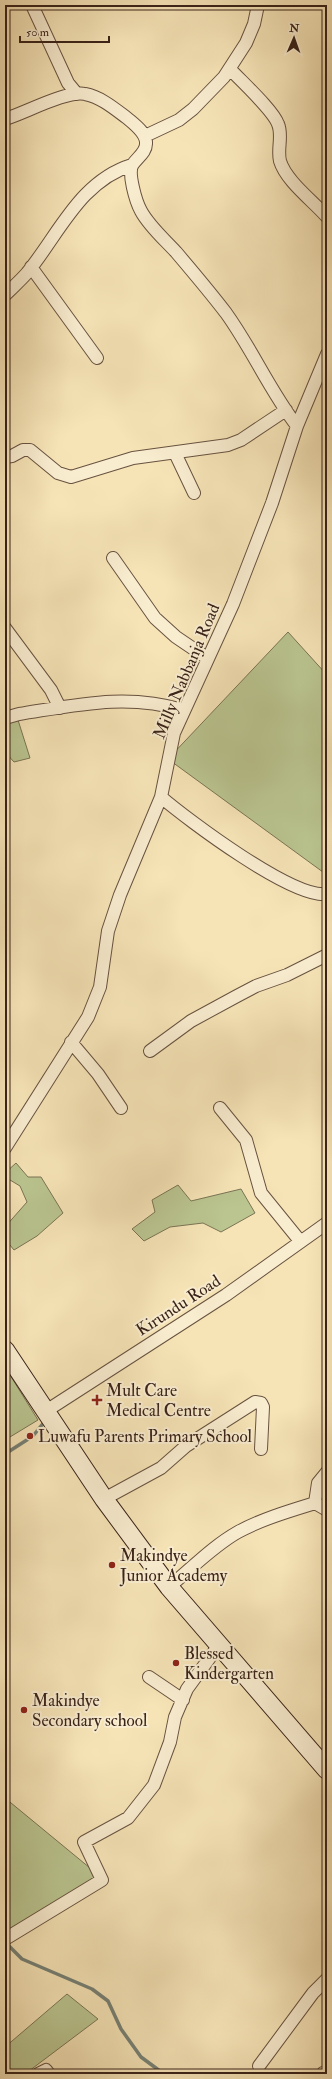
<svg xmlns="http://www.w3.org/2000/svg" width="332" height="2079" viewBox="0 0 332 2079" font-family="'IM FELL Double Pica',serif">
  <rect width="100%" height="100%" fill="#f6e4b7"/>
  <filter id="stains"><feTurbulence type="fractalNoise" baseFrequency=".005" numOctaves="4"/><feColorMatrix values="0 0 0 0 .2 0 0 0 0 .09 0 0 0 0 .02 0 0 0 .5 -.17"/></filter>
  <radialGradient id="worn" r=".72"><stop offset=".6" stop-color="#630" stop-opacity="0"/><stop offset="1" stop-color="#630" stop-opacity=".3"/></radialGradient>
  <path fill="#bac590" stroke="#7a7454" d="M288,632L327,675V875L168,759Z
    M18,720L30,758L14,762L5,752V724Z
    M16,1163L28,1177H41L63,1213L37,1236L14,1250L5,1239V1227L27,1202L20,1186L5,1177V1173Z
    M178,1185L191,1201L241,1189L255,1213L221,1232L203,1223L170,1227L144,1241L132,1229L155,1212L152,1200Z
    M5,1367L38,1420L5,1440Z
    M5,1798L90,1868L95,1879L5,1932Z
    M67,1994L98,2019L25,2074H5V2047Z"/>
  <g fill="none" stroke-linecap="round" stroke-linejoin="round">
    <path stroke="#758075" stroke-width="3.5" d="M5,1454L33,1436L45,1421
      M5,1942L22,1959L92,1989L108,2001L121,2029L141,2057L164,2074"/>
    <g stroke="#685240" stroke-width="14">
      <path id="minor" d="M32,5L68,83L77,94
        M230,69C242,82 273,110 278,124C283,135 277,149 280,161C286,181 313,201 327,217
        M5,119C25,113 67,90 85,94C101,97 115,109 127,118C134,124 147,133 146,144C146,152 138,157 133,164C127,172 136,202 141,211C149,226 164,239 176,252C193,272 210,292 226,313C252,349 270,391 297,426
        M145,136L179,120L193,109L224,77L246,43L254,24L258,5
        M31,267L97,358
        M5,295C12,288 20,281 27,273C59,234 80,181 132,165
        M175,453L194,493
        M5,457L12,456L23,450H30L58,473L71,477L133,458L228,445L241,440L286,410
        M113,558L155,618L176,637L207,658
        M5,628L51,690L60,708
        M5,718L19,714C77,705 126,693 183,710
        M161,797C188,820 293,899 327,894
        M71,1042L98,1074L121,1108
        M150,1051L191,1021L237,996L256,986L287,975L327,955
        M220,1108L246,1140L261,1193L300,1241
        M5,1148L88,1017L100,987L108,931L120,895L161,797L174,733L233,604L272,503L297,426L327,354
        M46,1411L226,1295L327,1223
        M104,1499L161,1468L186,1446L255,1402L261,1403L263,1407L261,1449
        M315,1503L318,1483L327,1472
        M169,1587C191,1569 213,1546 238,1532C262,1519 289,1511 315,1503L327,1510
        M149,1677L183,1700
        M5,1939L102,1880L84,1842L128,1818L154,1785L170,1742L175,1717L187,1689L219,1645
        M259,2066L313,1993L327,1979
        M323,2073L324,2074
        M38,2074L46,2070L49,2074"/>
    </g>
    <g stroke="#392218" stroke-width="20">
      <path id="secondary" d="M5,1350L104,1499L169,1587L327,1770"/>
    </g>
    <use href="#minor" stroke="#f9edd0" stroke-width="12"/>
    <use href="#secondary" stroke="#f9edd0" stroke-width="18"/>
  </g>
  <g fill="#8f2418" stroke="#f9edd0" stroke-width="1.5">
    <path d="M95 1394h4v4h4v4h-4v4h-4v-4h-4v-4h4z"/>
    <circle cx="30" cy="1436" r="4"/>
    <circle cx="112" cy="1565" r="4"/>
    <circle cx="176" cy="1663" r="4"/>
    <circle cx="24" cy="1710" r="4"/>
  </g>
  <g text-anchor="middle" stroke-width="4" stroke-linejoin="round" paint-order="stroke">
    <g font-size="17" fill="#392218" stroke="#f9edd0">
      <text transform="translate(186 671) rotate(-67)" y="6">Milly Nabbanja Road</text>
      <text transform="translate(178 1305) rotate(-33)" y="6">Kirundu Road</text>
    </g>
    <g font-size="17" fill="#392218" stroke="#f9edd0" text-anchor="start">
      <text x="106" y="1396">Mult Care<tspan x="106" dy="20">Medical Centre</tspan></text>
      <text x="38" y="1442">Luwafu Parents Primary School</text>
      <text x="120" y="1561">Makindye<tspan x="120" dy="20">Junior Academy</tspan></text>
      <text x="184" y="1659">Blessed<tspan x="184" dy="20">Kindergarten</tspan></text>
      <text x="32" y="1706">Makindye<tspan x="32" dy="20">Secondary school</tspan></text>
    </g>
  </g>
  <rect width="332" height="2079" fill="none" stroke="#f6e4b7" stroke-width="20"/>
  <rect x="6" y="6" width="320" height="2067" fill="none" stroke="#392218" stroke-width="2"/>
  <rect x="10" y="10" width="312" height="2059" fill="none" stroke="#392218"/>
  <g transform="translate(294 38) rotate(2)" stroke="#f9edd0" stroke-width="3" paint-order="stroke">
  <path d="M0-3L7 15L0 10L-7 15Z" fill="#392218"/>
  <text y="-6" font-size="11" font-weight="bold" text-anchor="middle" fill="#392218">N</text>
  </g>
  <path d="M20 36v6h89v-6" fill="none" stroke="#392218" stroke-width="2"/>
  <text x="26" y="36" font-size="12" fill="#392218" stroke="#f9edd0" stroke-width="3" paint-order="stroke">50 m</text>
  <rect width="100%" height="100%" filter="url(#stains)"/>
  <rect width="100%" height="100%" fill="url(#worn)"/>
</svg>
